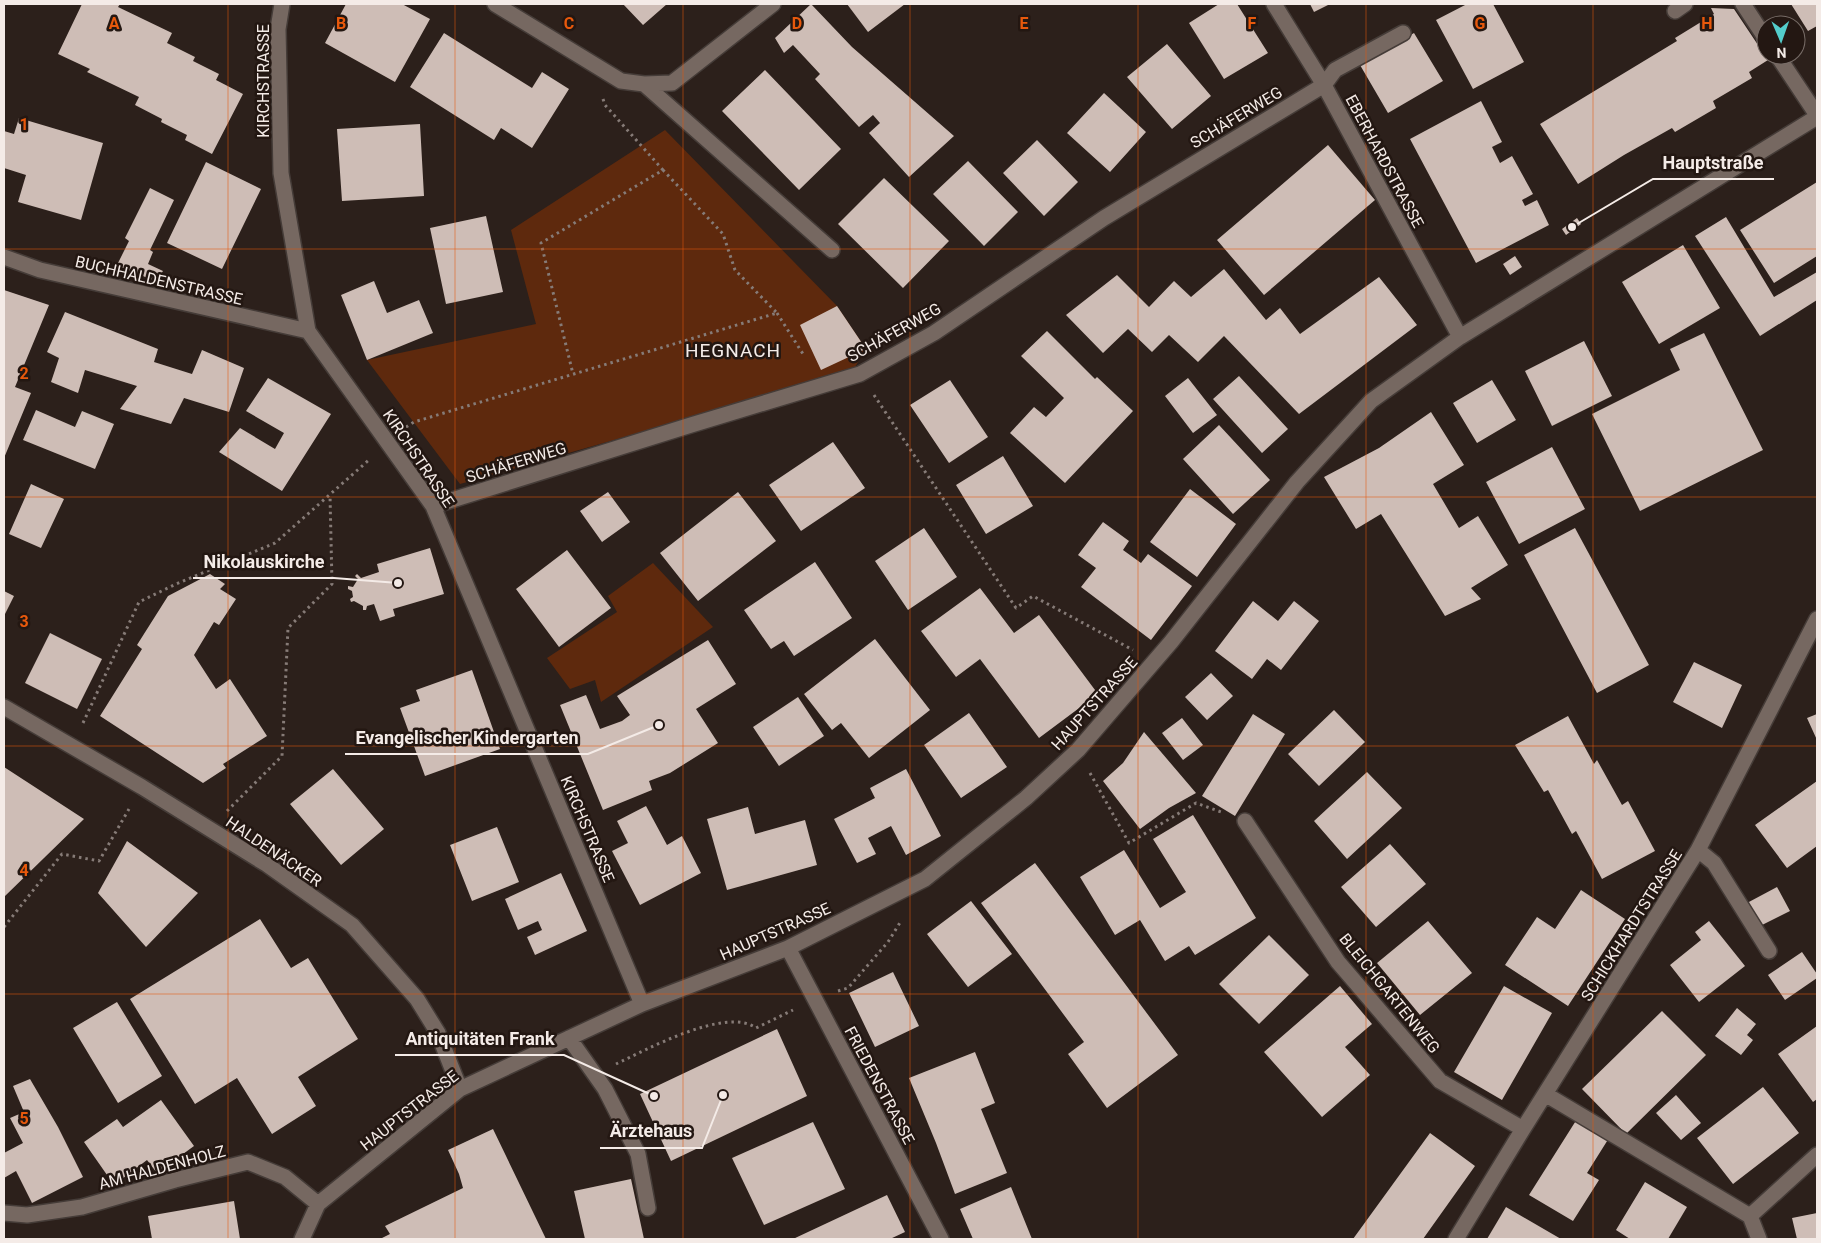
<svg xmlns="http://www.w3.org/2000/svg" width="1821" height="1243" viewBox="0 0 1821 1243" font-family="Roboto,sans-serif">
  <rect width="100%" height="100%" fill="#2c201b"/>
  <path fill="#5e290d" d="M665,130L837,306L866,349L852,372L460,484L367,360L536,324L511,230Z
    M653,563L713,627L601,702L595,680L570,689L547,658L617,612L608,596Z"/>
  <path fill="#cebdb6" d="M82,4H120L118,7L172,33L167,43L195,57L193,61L219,74L216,80L243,94L212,154L185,140L187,135L161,122L162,119L135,105L139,97L87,72L90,69L58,54Z
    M346,4H402L430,19L395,82L325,43Z
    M623,4H667L643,25Z
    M811,4L852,47L954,136L909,177L869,133L880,123L873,115L859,127L815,79L820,74L793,45L784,53L775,38Z
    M847,4H905L868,32Z
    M1219,4H1237L1268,53L1224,79L1189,23Z
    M1310,4H1330L1314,12Z
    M1467,4H1493L1524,62L1473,89L1436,20Z
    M1791,4H1817V26L1808,31Z
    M1711,8L1734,9L1768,60L1749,72L1752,78L1713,101L1716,108L1675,132L1672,128L1624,155L1578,184L1540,124L1677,41L1675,38L1714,14Z
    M444,33L532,88L542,72L569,89L532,148L501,128L494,140L410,87Z
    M1414,33L1443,81L1388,113L1360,65Z
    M1167,44L1211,96L1172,129L1127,77Z
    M765,70L841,149L799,190L722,111Z
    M1104,93L1146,132L1110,172L1067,133Z
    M1481,101L1502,142L1492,147L1500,163L1512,156L1533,194L1522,200L1525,206L1537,200L1549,225L1476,263L1410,139Z
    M19,118L103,143L81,220L18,202L26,175L4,168V131L14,134Z
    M420,124L424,196L342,201L337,129Z
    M1037,140L1078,182L1044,216L1003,173Z
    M1328,145L1375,200L1264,295L1217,240Z
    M968,161L1018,212L984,246L933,194Z
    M206,162L261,189L222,269L167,243Z
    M884,178L949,241L903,288L838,224Z
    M1817,182V256L1774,283L1740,230Z
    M150,188L174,200L150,250L153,252L148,264L163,271L156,282L143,276L141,277L117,265L129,241L125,238Z
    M486,216L503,292L446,304L430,228Z
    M1726,217L1774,297L1817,272V300L1760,336L1695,236Z
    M1577,218L1581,224L1566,235L1562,229Z
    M1683,245L1720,308L1659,344L1622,282Z
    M1515,256L1522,267L1510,275L1503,264Z
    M1224,269L1266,320L1280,308L1300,334L1379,277L1417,325L1299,414L1224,336L1198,362L1169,335L1152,352L1128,329L1103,353L1066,315L1117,275L1149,307L1174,281L1191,297Z
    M374,281L387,313L419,300L433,333L367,360L341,295Z
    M4,290L49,305L15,387L31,393L4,458Z
    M837,306L866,349L821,370L800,325Z
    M65,312L158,349L154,362L192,374L202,350L244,368L229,412L184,398L171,424L120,409L137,386L85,370L78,393L51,382L59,358L47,352Z
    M1047,331L1095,379L1097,377L1133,411L1065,483L1010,433L1034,407L1046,417L1064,398L1021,356Z
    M1704,333L1763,450L1640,511L1592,414L1680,370L1670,349Z
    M1584,341L1612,396L1552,426L1525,371Z
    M1239,376L1288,429L1262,453L1213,399Z
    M268,378L331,414L282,491L219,452L240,428L275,449L284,433L246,411Z
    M1188,378L1217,415L1193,433L1165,396Z
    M950,380L988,437L949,463L910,405Z
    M1492,380L1516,420L1477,443L1453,403Z
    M36,410L75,427L82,411L114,424L95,469L23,440Z
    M1431,412L1464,465L1433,484L1459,528L1478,516L1508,565L1471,588L1481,599L1445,616L1381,514L1356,529L1324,477L1379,448Z
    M1219,425L1270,480L1233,514L1183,459Z
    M833,442L865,488L801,531L769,485Z
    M1552,447L1585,509L1519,544L1486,482Z
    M1003,456L1033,506L986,534L956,485Z
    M31,484L64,499L41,548L9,534Z
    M1190,489L1236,524L1197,577L1150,542Z
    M608,492L630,522L602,542L580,511Z
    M738,492L776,541L698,601L660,553Z
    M1103,522L1129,541L1123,550L1141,563L1148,554L1192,586L1151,640L1081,587L1096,568L1078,555Z
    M924,528L957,577L908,610L875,561Z
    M1575,528L1649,665L1597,693L1524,555Z
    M430,548L444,594L393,609L395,616L380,621L374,604L367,606L366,610H363V606L354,601L351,602L350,599L353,597L352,591L348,589V586L353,587L358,579L355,576L357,574L361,578L379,572L377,564Z
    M567,550L611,608L559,647L516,589Z
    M815,562L852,618L794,656L784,641L771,649L744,610Z
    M210,574L225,584L220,589L236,599L219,625L214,622L194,655L216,689L230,679L267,736L223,764L226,768L203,783L100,716L142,649L137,645L168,596Z
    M980,588L1014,633L1039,615L1098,694L1039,738L980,659L956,677L921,631Z
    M4,591L14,596L4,616Z
    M1253,601L1278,621L1294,601L1319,621L1281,670L1267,659L1252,679L1215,651Z
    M50,633L102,659L77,709L25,683Z
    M875,639L930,710L869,758L841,723L832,730L804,694Z
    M708,640L736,684L696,709L718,743L670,773L649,781L652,790L603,810L560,705L586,695L600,729L622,721L630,715L617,696Z
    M1694,662L1742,685L1722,728L1673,702Z
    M472,670L500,749L425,776L400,708L420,701L416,690Z
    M1211,673L1233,696L1207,720L1185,697Z
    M798,697L824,736L779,766L753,727Z
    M1334,710L1365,742L1319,786L1288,754Z
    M969,713L1007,767L961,798L924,745Z
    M1253,714L1285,734L1235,816L1202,796Z
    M1817,714V740L1807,718Z
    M1568,716L1594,764L1597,760L1622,805L1628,801L1655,851L1602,879L1576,831L1572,834L1548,790L1544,792L1515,745Z
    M1182,718L1203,745L1183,760L1162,733Z
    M1144,732L1196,793L1169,808L1140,829L1103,781L1123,763Z
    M4,767L84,819L4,897Z
    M333,769L384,829L341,865L290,804Z
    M906,769L941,836L906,855L891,826L868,838L876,854L857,863L834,819L875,798L870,788Z
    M1367,772L1402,808L1347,859L1314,821Z
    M1817,781V846L1787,868L1755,825Z
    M646,806L667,845L682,836L701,873L640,905L612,851L628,843L617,821Z
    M748,807L755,834L805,820L817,865L727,890L707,819Z
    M1193,815L1256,918L1195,955L1189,946L1165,961L1140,920L1115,935L1080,877L1124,850L1160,908L1186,892L1153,839Z
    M497,827L519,882L472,901L450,845Z
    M127,841L198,893L146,947L98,893Z
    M1390,844L1426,884L1376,927L1341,887Z
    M1035,863L1178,1055L1107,1108L1068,1054L1084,1042L981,903Z
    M561,873L587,931L535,955L527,937L542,930L538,921L518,930L505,899Z
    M1777,887L1790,911L1760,926L1747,903Z
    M1581,890L1625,919L1568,1006L1505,965L1537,917L1555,929Z
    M971,901L1012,954L968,987L927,934Z
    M260,919L291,968L308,958L358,1039L298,1077L316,1106L272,1134L237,1078L195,1104L130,999Z
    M1428,921L1472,973L1420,1015L1377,963Z
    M1709,921L1745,966L1699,1002L1670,965L1701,940L1695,932Z
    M1269,935L1309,975L1259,1024L1219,984Z
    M1802,952L1817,974V978L1785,1000L1768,975Z
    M893,972L919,1026L875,1047L849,993Z
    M1340,986L1372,1024L1345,1047L1370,1075L1322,1117L1264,1052Z
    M1504,986L1552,1013L1502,1100L1454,1072Z
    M117,1002L162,1076L118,1103L73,1028Z
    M1737,1008L1756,1024L1747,1035L1753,1040L1741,1055L1715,1036Z
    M1662,1011L1706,1055L1626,1134L1582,1089Z
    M1817,1026V1099L1813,1102L1778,1054Z
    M777,1029L807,1096L671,1161L640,1094Z
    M975,1052L995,1103L981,1109L1007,1173L955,1194L936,1143L909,1078Z
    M30,1079L58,1127L83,1177L32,1203L16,1171L4,1178V1153L23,1143L10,1118L24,1112L13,1086Z
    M1763,1087L1799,1133L1733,1184L1697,1138Z
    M1676,1095L1701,1123L1681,1140L1656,1113Z
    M161,1100L194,1146L157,1173L147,1160L114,1185L84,1142L117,1119L123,1127Z
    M1577,1119L1609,1138L1587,1173L1599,1180L1573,1221L1529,1195Z
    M813,1122L845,1189L764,1225L732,1158Z
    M493,1129L546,1239H380L390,1234L385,1226L463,1188L459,1174L448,1150Z
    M1430,1133L1475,1166L1423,1239H1353Z
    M631,1179L644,1239H585L574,1191Z
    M1645,1182L1687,1207L1668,1239H1630L1616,1230Z
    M1011,1187L1032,1239H973L960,1209Z
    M887,1195L905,1232L890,1239H793Z
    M234,1201L240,1239H152L148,1216Z
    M1506,1207L1561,1239H1487Z
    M1817,1213V1239H1797L1792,1218Z"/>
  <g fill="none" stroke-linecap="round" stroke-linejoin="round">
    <g stroke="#453c38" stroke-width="18">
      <path id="minor" d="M282,4L278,29L281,173L308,331L433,506L642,1004
        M495,4L621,81L644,84L672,83L773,4
        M1274,4L1324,85L1460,337
        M1743,4L1766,39
        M1675,11L1685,4
        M1777,55L1817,115
        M644,84L832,250
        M4,257L40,270L308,331
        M433,506L691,425L860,374L934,333L1104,218L1324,85L1335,70L1403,33
        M4,707L142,787L266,864L352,925L417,999L438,1033L460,1089
        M1245,821L1338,962L1440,1081L1523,1129
        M1698,850L1714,863L1769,951
        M788,948L941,1239
        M569,1038L605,1089L638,1154L648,1208
        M1545,1094L1750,1216
        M4,1213L27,1215L82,1207L175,1180L248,1162L285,1177L318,1204
        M302,1239L318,1204L460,1089L642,1004L788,948L925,879L1026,798L1078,750L1171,642L1297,482L1371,401L1460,337L1817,117
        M1456,1239L1523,1129L1698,850L1817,619
        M1759,1239L1750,1216L1817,1155"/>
    </g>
    <path stroke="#867b77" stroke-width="3" stroke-dasharray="2.5 4" stroke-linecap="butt" d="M603,99L605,105L663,170
      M777,313L803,354
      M874,395L1016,608L1033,596L1133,650
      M406,427L414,422L777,313L735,270L723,234L663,170L541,243L573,374
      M83,723L139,602L176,584L275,543L370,459
      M1090,773L1129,843L1196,803L1224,813
      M227,811L282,756L288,628L332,584L330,495
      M4,927L62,854L99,861L129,809
      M838,991L848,988L888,942L901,921
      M466,1038L499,1043
      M616,1064C646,1050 726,1006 756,1028L793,1010"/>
    <use href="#minor" stroke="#766861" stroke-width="15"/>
  </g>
  <path fill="none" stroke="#e8590c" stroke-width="1" stroke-opacity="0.55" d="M228,4V1239M455,4V1239M683,4V1239M910,4V1239M1138,4V1239M1366,4V1239M1593,4V1239M4,249H1817M4,497H1817M4,746H1817M4,994H1817"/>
  <g text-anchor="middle" stroke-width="5" stroke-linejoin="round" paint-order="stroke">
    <g font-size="16" fill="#f4ebe7" stroke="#231712">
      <text transform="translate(263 81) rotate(-90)" y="6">KIRCHSTRASSE</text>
      <text transform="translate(1236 117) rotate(-31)" y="6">SCHÄFERWEG</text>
      <text transform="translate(1385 161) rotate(62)" y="6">EBERHARDSTRASSE</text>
      <text transform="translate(159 280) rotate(13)" y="6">BUCHHALDENSTRASSE</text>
      <text transform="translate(894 332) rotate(-29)" y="6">SCHÄFERWEG</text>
      <text transform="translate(419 458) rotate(56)" y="6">KIRCHSTRASSE</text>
      <text transform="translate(516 462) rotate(-17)" y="6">SCHÄFERWEG</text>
      <text transform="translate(1094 703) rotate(-48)" y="6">HAUPTSTRASSE</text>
      <text transform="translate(588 829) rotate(67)" y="6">KIRCHSTRASSE</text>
      <text transform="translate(274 851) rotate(34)" y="6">HALDENÄCKER</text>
      <text transform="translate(1631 925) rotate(-58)" y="6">SCHICKHARDTSTRASSE</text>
      <text transform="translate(775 931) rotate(-24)" y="6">HAUPTSTRASSE</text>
      <text transform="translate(1390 993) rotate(51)" y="6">BLEICHGARTENWEG</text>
      <text transform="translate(880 1085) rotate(62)" y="6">FRIEDENSTRASSE</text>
      <text transform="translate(409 1110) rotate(-38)" y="6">HAUPTSTRASSE</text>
      <text transform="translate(162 1167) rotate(-15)" y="6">AM HALDENHOLZ</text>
    </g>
    <g font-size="19" letter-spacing="1" fill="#f4ebe7" stroke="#231712">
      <text x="733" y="357">HEGNACH</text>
    </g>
  </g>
  <g font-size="16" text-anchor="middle" font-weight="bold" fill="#e8590c" stroke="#231712" stroke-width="5" stroke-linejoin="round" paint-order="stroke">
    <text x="114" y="29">A</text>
    <text x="341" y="29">B</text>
    <text x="569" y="29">C</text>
    <text x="797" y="29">D</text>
    <text x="1024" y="29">E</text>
    <text x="1252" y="29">F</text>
    <text x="1480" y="29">G</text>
    <text x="1707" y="29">H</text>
    <text x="24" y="130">1</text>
    <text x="24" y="379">2</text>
    <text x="24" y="627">3</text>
    <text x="24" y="876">4</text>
    <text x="24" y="1124">5</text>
  </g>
  <path fill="none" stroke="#f4ebe7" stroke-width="2" d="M1572 227L1653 179H1774M398 583L334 578H193M659 725L588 754H345M654 1096L564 1055H395M723 1095L702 1148H600"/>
  <g fill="#f4ebe7" stroke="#231712" stroke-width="2">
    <circle cx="1572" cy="227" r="5"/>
    <circle cx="398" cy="583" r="5"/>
    <circle cx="659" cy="725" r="5"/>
    <circle cx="654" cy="1096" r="5"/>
    <circle cx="723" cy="1095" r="5"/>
  </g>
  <g font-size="18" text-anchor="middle" font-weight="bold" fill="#f4ebe7" stroke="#231712" stroke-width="5" stroke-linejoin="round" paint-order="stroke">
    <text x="1713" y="169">Hauptstraße</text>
    <text x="264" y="568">Nikolauskirche</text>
    <text x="467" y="744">Evangelischer Kindergarten</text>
    <text x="480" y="1045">Antiquitäten Frank</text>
    <text x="651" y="1137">Ärztehaus</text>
  </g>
  <rect width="1821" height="1243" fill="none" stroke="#f4ebe7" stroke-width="10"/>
  <g transform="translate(1781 40) rotate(178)"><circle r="24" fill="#231712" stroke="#776c67"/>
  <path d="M0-4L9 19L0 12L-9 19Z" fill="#53cdcb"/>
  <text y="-8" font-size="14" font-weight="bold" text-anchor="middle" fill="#f4ebe7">N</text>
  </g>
</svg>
